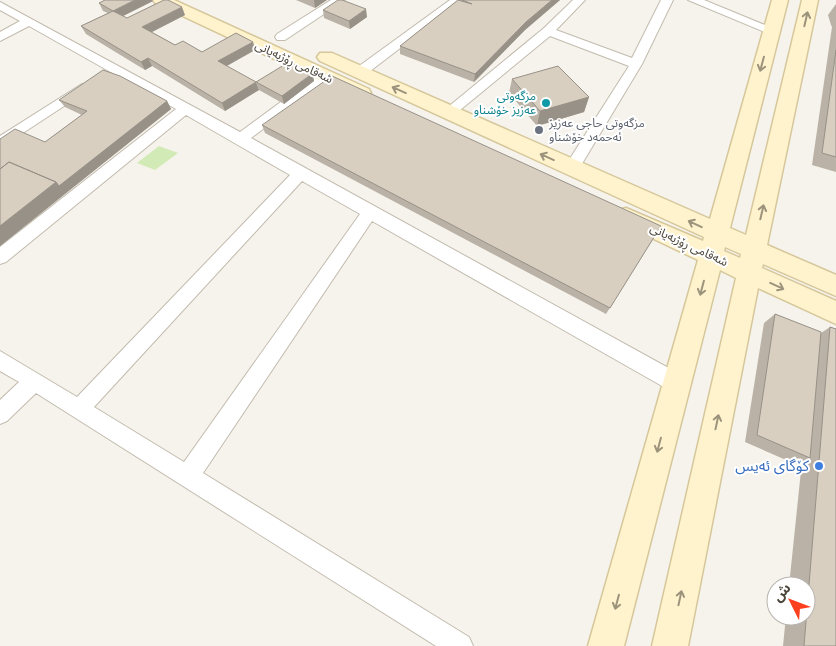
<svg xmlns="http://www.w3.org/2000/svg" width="836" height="646" viewBox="0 0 836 646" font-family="Roboto,'Noto Sans Arabic',sans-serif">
  <rect width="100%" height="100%" fill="#f6f3ec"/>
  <path fill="#d2eab5" d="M159,146L178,153L155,170L137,163Z"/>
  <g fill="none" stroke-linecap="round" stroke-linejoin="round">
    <g stroke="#c2bbae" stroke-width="2">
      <path id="street" d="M331,0H345L285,40H277L275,37L277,34Z
        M450,0H463L365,75H355L354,72L355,69Z
        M573,0H585L556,30L632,58L661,0H673L642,64L577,172H567L564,168L629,66L550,36L454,115L449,116L442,112L544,28Z
        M688,0H704L777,30L771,34L767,33Z
        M0,2L240,132L320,73H330L331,76L330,79L251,138L683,376L686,383L683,390L676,392L669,390L372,221L203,473L469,637L473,646H436L36,393L7,421L0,424V400L19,382L0,371V351L77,397L290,175L186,115L6,262L0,264V247L176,109L29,26L0,41V32L20,21L0,10ZM302,181L360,214L184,462L94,407Z
        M82,84L87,85L89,88L87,91L0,148V136Z"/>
    </g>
    <g stroke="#d6c79b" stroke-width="3">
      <path id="secondary" d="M153,0H174L369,89L371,93L369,97H355L155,3Z
        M772,0H788L730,228L746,235L802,0H818L767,245L836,275V296L763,264L762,268L836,301V324L758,288L688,646H652L736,278L720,270L624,646H588L698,260L618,222L615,216L618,210L626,208L703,241L704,237L320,61L317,57L320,53H332L710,219ZM725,247L741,254L740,258L724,251Z"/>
    </g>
    <use href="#street" fill="#fff" fill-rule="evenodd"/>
    <use href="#secondary" fill="#fff3cd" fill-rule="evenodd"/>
  </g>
  <path fill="#bab2a6" d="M296,0H327L315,8Z
    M458,0H560L525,30L474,82L400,54V46Z
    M153,1L123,16L127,18L185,15L152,32L175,45L202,52L253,42L255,50L227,66L259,90L225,111L152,66L145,70L86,34L81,26L108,13L103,11L99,3Z
    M836,4V172L812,165L832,27L831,25L828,15Z
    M323,10L367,17L350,29L324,18Z
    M512,79L589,97L584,112L537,126L509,93Z
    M314,81L284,104L259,90L256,82Z
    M59,100L167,101L171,109L0,246V139L45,142L82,115L65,107Z
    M262,125L661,226L606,314L265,133Z
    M775,314L821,333L830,327L836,646H783L786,616H806V586H789L802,461L795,464L745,442L764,323Z"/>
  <path fill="#979187" d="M135,0H152L153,1L117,19L113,11Z
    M314,0H327L315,8Z
    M552,0H560L525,30L474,82L475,74L526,22Z
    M182,7L185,15L146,35L142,27Z
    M366,9L367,17L350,29L349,21Z
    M253,42L255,50L221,69L218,61Z
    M148,58L152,66L145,70L141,62Z
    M313,73L314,81L284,104L282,96Z
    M256,82L259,90L225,111L222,103Z
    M589,97L584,112L537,126L540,111Z
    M167,101L171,109L0,246V226L56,182Z"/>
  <path fill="#d8cfc1" stroke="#979187" d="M105,0H135L113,11L127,18L164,0H168L182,7L142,27L175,45L183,41L202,52L236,33L253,42L218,61L256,82L222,103L148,58L141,62L81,26L113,11L99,3Z
    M338,0H342L366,9L349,21L323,10Z
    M458,0L472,4L462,0H552L526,22L475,74L400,46Z
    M836,50V157L822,153Z
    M289,62L313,73L282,96L256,82Z
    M558,66L589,97L540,111L512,79Z
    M103,70L120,76L167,101L59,186L56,182L9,162L0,169V139L15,129L45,142L87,111L59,100Z
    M332,76L661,226L610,308L262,125Z
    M9,162L56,182L0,226V169Z
    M775,314L821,332L810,458L757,435Z
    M830,327L836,329V646H804Z"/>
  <defs><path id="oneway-shaft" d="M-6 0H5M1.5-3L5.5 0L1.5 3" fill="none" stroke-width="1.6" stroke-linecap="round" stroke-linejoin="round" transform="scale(1.25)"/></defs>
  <g stroke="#9c937c">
    <use href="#oneway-shaft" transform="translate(806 19) rotate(-77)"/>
    <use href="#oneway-shaft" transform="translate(762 64) rotate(105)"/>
    <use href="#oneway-shaft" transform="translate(399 90) rotate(-156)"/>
    <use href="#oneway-shaft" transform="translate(547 157) rotate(-156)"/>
    <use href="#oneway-shaft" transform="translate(762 212) rotate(-77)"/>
    <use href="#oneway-shaft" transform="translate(695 224) rotate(-155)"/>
    <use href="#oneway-shaft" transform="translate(777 286) rotate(25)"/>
    <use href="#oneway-shaft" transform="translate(702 288) rotate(105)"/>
    <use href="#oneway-shaft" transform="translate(717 422) rotate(-78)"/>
    <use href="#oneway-shaft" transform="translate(659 445) rotate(105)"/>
    <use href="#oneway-shaft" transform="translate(680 598) rotate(-78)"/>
    <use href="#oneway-shaft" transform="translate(617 602) rotate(105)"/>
  </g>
  <circle fill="#0f9aa8" stroke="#fff" stroke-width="2" cx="546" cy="103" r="5"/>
  <circle fill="#6b7280" stroke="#fff" stroke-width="2" cx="539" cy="130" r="5"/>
  <circle fill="#3f7fe0" stroke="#fff" stroke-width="2" cx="819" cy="466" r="5"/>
  <g text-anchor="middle" stroke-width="4" stroke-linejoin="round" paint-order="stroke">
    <g font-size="12" fill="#4b4439" stroke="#fff">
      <text transform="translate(294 62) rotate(25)" y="4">شەقامی ڕۆژبەیانی</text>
      <text transform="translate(689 245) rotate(25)" y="4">شەقامی ڕۆژبەیانی</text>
    </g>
    <g font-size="12" fill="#0d838f" stroke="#fff" text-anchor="end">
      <text x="536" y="100">مزگەوتی<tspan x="536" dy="14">عەزیز خۆشناو</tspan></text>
    </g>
    <g font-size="12" fill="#5b616d" stroke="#fff" text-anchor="start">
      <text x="549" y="127">مزگەوتی حاجی عەزیز<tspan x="549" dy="14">ئەحمەد خۆشناو</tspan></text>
    </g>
    <g font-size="15" fill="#366cbe" stroke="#fff" text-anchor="end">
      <text x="809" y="471">کۆگای ئەیس</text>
    </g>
  </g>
  <g transform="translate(791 601) rotate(312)"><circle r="24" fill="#ffffff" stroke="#b7b4b0"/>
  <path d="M0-4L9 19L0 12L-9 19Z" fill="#fc3f1d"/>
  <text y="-8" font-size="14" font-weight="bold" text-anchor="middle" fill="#4b4439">ش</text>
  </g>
</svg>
